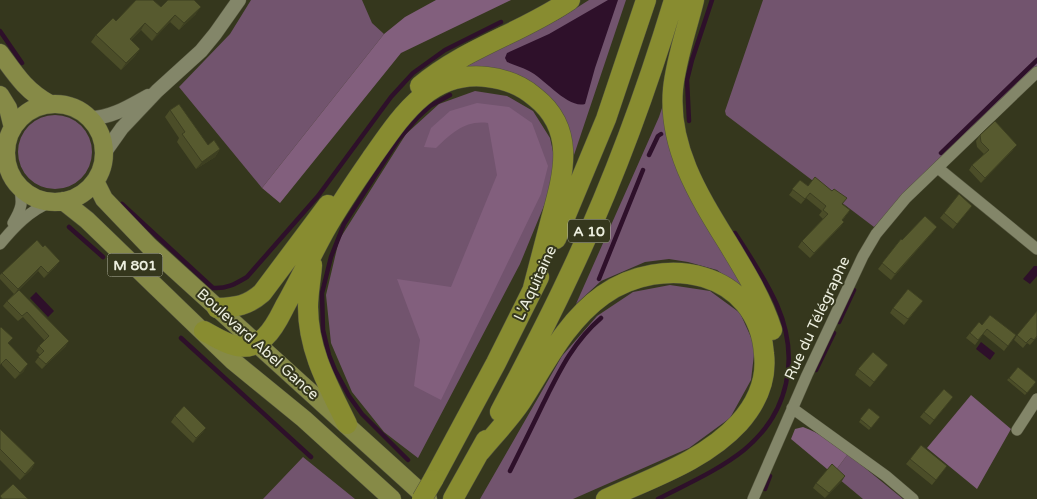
<svg xmlns="http://www.w3.org/2000/svg" width="1037" height="499" viewBox="0 0 1037 499" font-family="'Varela Round',sans-serif">
  <rect width="100%" height="100%" fill="#35371d"/>
  <path fill="#72546e" d="M251,0H362L372,23L384,34L262,188L179,87L230,34Z
    M589,0H626L574,155L568,129L553,103L449,74L473,59L559,19Z
    M763,0H1037V66L906,194L874,227L726,115L725,111Z
    M475,91L507,96L533,111L550,138L556,165L548,196L520,264L418,458L384,432L352,392L331,343L326,295L339,240L406,134L439,104Z
    M663,105L674,157L743,289L717,270L688,262L669,259L645,262L601,281L576,304L659,117Z
    M18 152a37 37 0 1 1 74 0a37 37 0 1 1-74 0Z
    M670,285L710,291L740,313L755,346L751,380L730,418L689,448L573,499H480L562,356L597,316L633,292Z
    M848,454L903,499H863L833,474Z
    M303,457L355,499H263Z"/>
  <path fill="#825f7d" d="M436,0H511L401,53L280,203L262,188L384,34L405,17Z
    M477,103L509,107L532,123L548,166L541,194L441,400L414,386L420,340L397,279L451,287L497,175L488,123C465,120 452,133 436,148L424,147L431,128L450,111Z
    M971,395L1011,429L977,489L927,448Z
    M803,427C820,433 833,443 848,454L833,474L791,439L795,429Z"/>
  <path fill="#2e102a" d="M608,0H618L595,68L585,104C568,109 544,78 529,71C522,67 514,65 507,62L505,58L507,53L549,34Z
    M1034,266H1037V276L1030,284L1023,279Z
    M36,292L54,311L48,317L30,298Z
    M981,342L995,353L990,360L976,349Z"/>
  <g fill="none" stroke-linecap="round" stroke-linejoin="round">
    <path stroke="#2e102a" stroke-width="4.5" d="M0,31L22,63
      M689,121L687,80L692,60L712,0
      M941,153L1037,60
      M649,155L658,136L661,134
      M122,204L213,288C227,289 235,284 247,277L318,196L391,97L413,73L445,50L501,22
      M69,227L103,257
      M599,279L643,170
      M839,322L854,290
      M181,338L311,457
      M816,370L834,333
      M408,460L362,414L349,396L335,370L329,355L323,330L322,293L331,257L344,224L398,140L418,117L430,106L450,95
      M510,471C521,449 532,427 543,404C559,372 573,342 601,318
      M765,489L770,476
      M658,499C687,484 719,470 744,450C789,413 800,358 777,305C766,280 750,256 735,233"/>
    <g stroke="#53543d" stroke-width="12">
      <path id="minor" d="M938,168L1037,249
        M13,223C22,208 23,203 19,186
        M0,244C14,227 30,210 51,202
        M792,408L886,476L913,499
        M1017,430L1037,399
        M753,499L807,375L863,256L876,234L906,198L1037,72"/>
    </g>
    <g stroke="#53543d" stroke-width="15">
      <path id="tertiary" d="M90,118C111,118 130,106 148,96
        M105,152L122,128L157,91L201,51L215,34L239,0"/>
    </g>
    <g stroke="#53543d" stroke-width="19">
      <path id="primary" d="M0,53C16,75 26,91 50,104
        M0,95L8,108L13,128
        M6 153a49 49 0 1 1 98 0a49 49 0 1 1-98 0Z
        M95,181L104,199L149,246L428,499
        M63,201L87,220L233,361L304,419L392,499"/>
    </g>
    <g stroke="#53543d" stroke-width="21">
      <path id="motorway" d="M694,0C687,29 676,59 673,89C665,181 746,248 772,330
        M420,86C465,48 522,33 570,0
        M556,239L606,119L646,0
        M312,265C311,279 308,293 308,307C308,351 329,387 347,424
        M217,308C237,307 247,306 262,293L328,205
        M204,331C224,342 245,357 265,337C274,329 280,316 285,306C299,281 311,256 324,232C338,207 355,182 371,159C400,118 429,70 487,77C505,79 521,85 535,97C577,130 563,175 551,219C545,242 539,265 533,288
        M500,412C523,368 546,325 567,280C610,190 645,96 674,0
        M480,452C493,436 509,420 521,402C545,365 565,322 603,295C663,253 758,270 764,354C767,380 756,404 739,423C704,461 651,478 606,499
        M433,480L496,363L539,277
        M453,499L486,440"/>
    </g>
    <use href="#minor" stroke="#838669" stroke-width="11"/>
    <use href="#tertiary" stroke="#838669" stroke-width="14"/>
    <use href="#primary" stroke="#868a47" stroke-width="18"/>
    <use href="#motorway" stroke="#888c30" stroke-width="20"/>
    <g stroke="#53543d" stroke-width="21" stroke-linecap="butt">
      <path id="motorway-bridge" d="M422,499L433,480"/>
    </g>
    <use href="#motorway-bridge" stroke="#888c30" stroke-width="20"/>
  </g>
  <path fill="#4b4d28" d="M161,7L196,14L179,30L170,22L152,41L141,30L131,40L140,49L135,56L121,70L91,42L96,35L116,21Z
    M170,110L208,145L220,149L215,157L196,169L177,142L179,138L165,117Z
    M980,135L1013,150L981,183L969,170L972,165L984,154L977,147L976,141Z
    M800,180L808,186L843,204L850,210L842,221L844,222L840,227L810,258L798,247L802,241L823,219L819,215L822,211L806,198L801,204L789,195Z
    M972,206L953,229L940,218L944,213Z
    M933,232L891,280L878,269L901,239L902,240Z
    M43,247L57,265L44,278L38,271L19,290L66,346L42,369L35,362L40,355L36,351L39,346L45,341L23,317L18,321L3,306L7,301L14,294L0,279V275L2,273Z
    M923,301L904,325L890,313L893,308Z
    M982,325L1016,335L1004,351L983,334L975,345L966,338L970,333Z
    M0,328L13,338L8,344L24,371L15,379L2,365Z
    M1017,335L1037,337L1030,345L1027,343L1023,348L1014,340Z
    M888,365L870,387L855,375L858,369Z
    M1009,378L1034,385L1025,395L1007,380Z
    M949,402L930,425L920,417L924,412Z
    M869,408L880,417L869,430L859,422Z
    M175,416L206,428L202,433L193,443L171,422Z
    M0,429L35,463L31,470L20,480L0,460Z
    M910,459L947,466L932,485L906,464Z
    M842,481L825,498L813,488L816,483Z"/>
  <path fill="#3d3f21" d="M201,7L196,14L179,30L184,23Z
    M175,15L170,22L152,41L157,34Z
    M145,23L141,30L125,46L130,39Z
    M140,49L135,56L121,70L126,63Z
    M1017,145L1013,150L981,183L985,178Z
    M220,149L215,157L196,169L202,162Z
    M844,222L840,227L810,258L814,253Z
    M937,227L933,232L891,280L895,274Z
    M60,261L57,265L44,278L48,273Z
    M41,266L38,271L15,294L18,289Z
    M69,341L66,346L42,369L46,364Z
    M28,364L24,371L15,379L20,373Z
    M206,428L202,433L193,443L196,438Z
    M35,463L31,470L20,480L25,474Z
    M845,476L842,481L825,498L829,493Z"/>
  <path fill="#575a2f" stroke="#3d3f21" d="M136,0H153L161,7L168,0H194L201,7L184,23L175,15L157,34L145,23L130,39L140,49L126,63L96,35L113,18L116,21Z
    M179,104L208,145L214,140L220,149L202,162L182,134L185,132L170,110Z
    M995,121L1017,145L985,178L972,165L989,150L981,142L980,135Z
    M815,177L832,191L834,189L847,198L842,204L850,210L842,220L844,222L814,253L802,241L828,214L823,210L826,206L810,193L805,199L792,189L800,180L808,186Z
    M959,194L972,206L957,224L944,213Z
    M925,216L937,227L895,274L882,263L901,239L902,240Z
    M37,240L43,247L45,245L60,261L48,273L41,266L18,289L2,273Z
    M908,289L923,301L908,319L893,308Z
    M19,290L69,341L46,364L38,357L44,351L39,346L49,336L27,312L22,316L7,301Z
    M1037,311V336L1034,340L1031,338L1026,343L1017,335Z
    M990,315L1016,335L1008,346L987,329L978,340L970,333L979,322L982,325Z
    M1,327L13,338L8,343L28,364L20,373L6,359L0,365V328Z
    M873,352L888,365L874,382L858,369Z
    M1018,367L1036,382L1027,393L1009,378Z
    M944,389L953,397L934,420L924,412Z
    M184,406L206,428L196,438L175,416Z
    M869,408L880,417L871,428L860,419Z
    M0,429L35,463L25,474L0,449Z
    M921,445L947,466L936,480L910,459Z
    M832,464L845,476L829,493L816,483Z
    M13,484L28,499H2L0,496Z"/>
  <g text-anchor="middle" stroke-width="4" stroke-linejoin="round" paint-order="stroke">
    <g fill="#35371d" stroke="#b5b7a4" stroke-width="1">
      <rect x="568" y="219.5" width="42" height="23" rx="4"/>
      <rect x="107.5" y="253.5" width="55" height="23" rx="4"/>
    </g>
    <g font-size="14" font-weight="bold" fill="#eceede">
      <text x="589" y="236">A 10</text>
      <text x="135" y="270">M 801</text>
    </g>
    <g font-size="15" fill="#eceede" stroke="#35371d">
      <text transform="translate(535 283) rotate(-65)" y="5">L'Aquitaine</text>
      <text transform="translate(817 318) rotate(-65)" y="5">Rue du Télégraphe</text>
      <text transform="translate(258 344) rotate(42)" y="5">Boulevard Abel Gance</text>
    </g>
  </g>
</svg>
